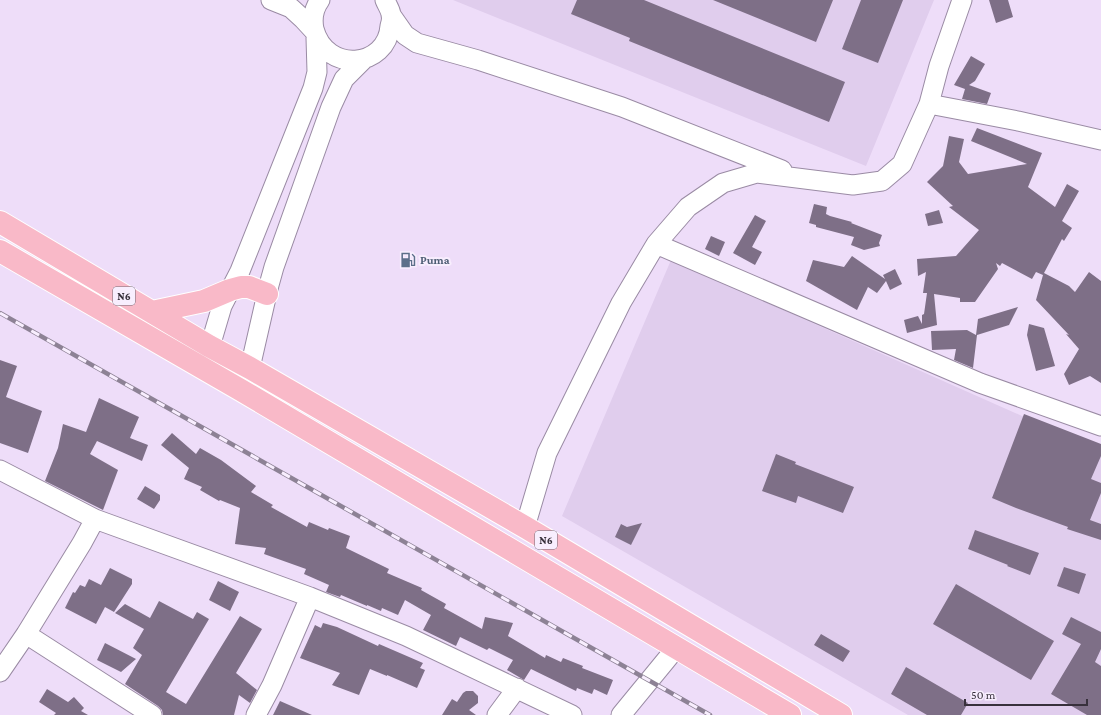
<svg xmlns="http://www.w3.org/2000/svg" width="1101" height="715" viewBox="0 0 1101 715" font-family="'Crimson Pro',serif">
  <rect width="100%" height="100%" fill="#eeddf9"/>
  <path fill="#e0cded" d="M453,0H934L866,166Z
    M671,260L1101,451V715H908L562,516Z"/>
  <path fill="#7e6f87" d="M577,0H644L845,82L829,122L629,41L630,38L571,14Z
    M713,0H833L816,42Z
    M861,0H903L878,63L842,49Z
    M989,0H1008L1013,17L996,23Z
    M971,56L985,64L975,81L969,85L991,93L987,104L962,99L965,89L954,85Z
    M977,128L1042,153L1028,187L1055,207L1067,184L1079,191L1062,221L1072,228L1064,241L1062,239L1044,273L1069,286L1075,292L1089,272L1101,281V383L1090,376L1069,385L1064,374L1079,349L1066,334L1069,335L1036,300L1043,275L1036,272L1032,279L1002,263L1000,266L996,263L998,269L975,302H960V298L934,294L937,325L907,333L904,320L918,316L922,324V315L924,314L927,293H923L926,272L918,276L917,259L956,256L979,230L949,207L953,206L927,182L943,166L949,136L964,139L959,162L968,174L1027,164L971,141Z
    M814,204L827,207L826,214L830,216L852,222L851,223L882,235L879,243L880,246L864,250L851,245L854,237L816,227V225L809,223Z
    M939,210L943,223L928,226L925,214Z
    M755,215L766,221L752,247L762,252L755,265L733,253Z
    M711,236L725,242L719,256L705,249Z
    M852,256L885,279L883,275L895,269L902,284L890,290L886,281L877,293L868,287L857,310L806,281L813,260L844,267Z
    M1018,307L1009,325L977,335L973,368L954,360L956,349L932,350L931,331L967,330L976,335L978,319Z
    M1029,324L1044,328L1055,366L1036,371L1027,335Z
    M0,360L17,366L6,397L42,411L28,453L0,443Z
    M99,398L139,417L130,438L148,445L142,461L97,441L90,454L118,470L103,510L45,481L58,448L63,424L86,432Z
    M1024,414L1101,444V456L1091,479L1101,483V493L1090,520L1101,524V540L1067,529L1068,527L1016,508L992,498Z
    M172,433L196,454L200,448L221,460L256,486L251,492L273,505L271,507L307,527L309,522L328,530L329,528L350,536L346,548L389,569L387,573L422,588L421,590L446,604L444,608L482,629L485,617L513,623L508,636L545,658L546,655L561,662L563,658L583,666L582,668L613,680L607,695L594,689L592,694L577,688L576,691L531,669L524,680L507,670L513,660L489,648L487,650L460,637L456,646L423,630L431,615L405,600L398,615L382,608L381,611L367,605V606L341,595L340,597L326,592L329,585L304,574L306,569L264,554L266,548L235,544L240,508L220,500L219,501L200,490L202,487L184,479L189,468L161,445Z
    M776,454L796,462L795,464L854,487L843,513L798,496L796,503L762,491Z
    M145,486L160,495V500L154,509L137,499Z
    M642,523L631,545L615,537L621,524L627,527Z
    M975,530L1039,553L1030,575L1007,566L1008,565L968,549Z
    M1064,567L1086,574L1079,594L1057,586Z
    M110,568L132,579V584L114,612L105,607L96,624L65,608L73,592L75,593L80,585L85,587L89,579L101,585Z
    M218,581L239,592L230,611L209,600Z
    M956,584L1054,641L1031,680L933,624Z
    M159,601L193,619L197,612L209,619L166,692L186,704L240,616L262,629L236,673L257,690L250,703L239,695L234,715H163L162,710L158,706L125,684L142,655L133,648L144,629L115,613L125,604L150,618Z
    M1071,617L1101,632V649L1095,662L1101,666V715H1087L1051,694L1081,644L1062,634Z
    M323,623L337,627L378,646L379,644L423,663L420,668L425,670L417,688L387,675V676L370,669L359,695L332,685L340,673L300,658L315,625L321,628Z
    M821,634L850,651L843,662L814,645Z
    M105,643L136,659L121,672L97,660Z
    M906,667L968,703L961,715H927L891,694Z
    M47,689L68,702L74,697L84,708L81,711L88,715H54L56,713L39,702Z
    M466,691H473L478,696V703L469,710L476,715H442L452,699L457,702L463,693Z
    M280,701L312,715H273Z"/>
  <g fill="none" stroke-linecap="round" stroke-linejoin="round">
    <g stroke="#9a8ba4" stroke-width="21">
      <path id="minor" d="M271,0L291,8L303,19L315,32
        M320,0C314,8 312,19 314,29C326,74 387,68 390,26C391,23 392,18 391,14C390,9 387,5 385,0
        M391,15L405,35L417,43L478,60L622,107L782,170
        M929,104L1018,121L1101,140
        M656,244L980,383L1101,426
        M206,360L222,306L240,271L313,88L317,72L316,38
        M239,389L250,368L269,285L274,267L331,107L344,79L363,60
        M0,470L95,519L310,597L406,636L572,715
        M525,527L547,453L621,303L656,244L688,207L723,183L757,173L853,185L882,181L902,164L929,104L939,66L962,0
        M26,634L152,715
        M0,672L26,634L82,543L95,519
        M256,715L272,685L310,597
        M497,715L517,688
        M621,715L676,648"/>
    </g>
    <g stroke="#fff" stroke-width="24">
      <path id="highway" d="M0,222L209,346L250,368L525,527L841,715
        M0,251L239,389L790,715
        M152,312L204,301L230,290L241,287H249L267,294"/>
    </g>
    <use href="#minor" stroke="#fff" stroke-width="19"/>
    <use href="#highway" stroke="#f9b9c8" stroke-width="22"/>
    <g stroke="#8d8295" stroke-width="4.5">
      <path id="rail" d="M0,313L710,715"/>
    </g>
    <use href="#rail" stroke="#f8eefe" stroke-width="3" stroke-dasharray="9" stroke-linecap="butt"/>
  </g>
  <defs>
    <g id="fuel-bare" transform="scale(1.2)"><path d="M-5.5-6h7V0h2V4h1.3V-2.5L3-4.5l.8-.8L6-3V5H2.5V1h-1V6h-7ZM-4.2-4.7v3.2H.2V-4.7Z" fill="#5c6f8a" stroke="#f8eefe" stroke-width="2.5" paint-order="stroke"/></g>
  </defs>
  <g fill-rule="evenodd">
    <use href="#fuel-bare" x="408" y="260"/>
  </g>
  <g text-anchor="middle" stroke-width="4" stroke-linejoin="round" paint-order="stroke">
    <g fill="#f8eefe" stroke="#726a76" stroke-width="1">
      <rect x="113" y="287" width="22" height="18" rx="3"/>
      <rect x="535" y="531" width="22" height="18" rx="3"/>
    </g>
    <g font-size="11" font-weight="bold" fill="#38313c">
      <text x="124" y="300">N6</text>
      <text x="546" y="544">N6</text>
    </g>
    <g font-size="12" font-weight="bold" fill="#4e5e75" stroke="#f8eefe" text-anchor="start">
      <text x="420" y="264">Puma</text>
    </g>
  </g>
  <path d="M965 699v6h122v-6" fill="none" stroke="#38313c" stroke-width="2"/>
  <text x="971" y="699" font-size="12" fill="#38313c" stroke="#f8eefe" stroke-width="3" paint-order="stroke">50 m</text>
</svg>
